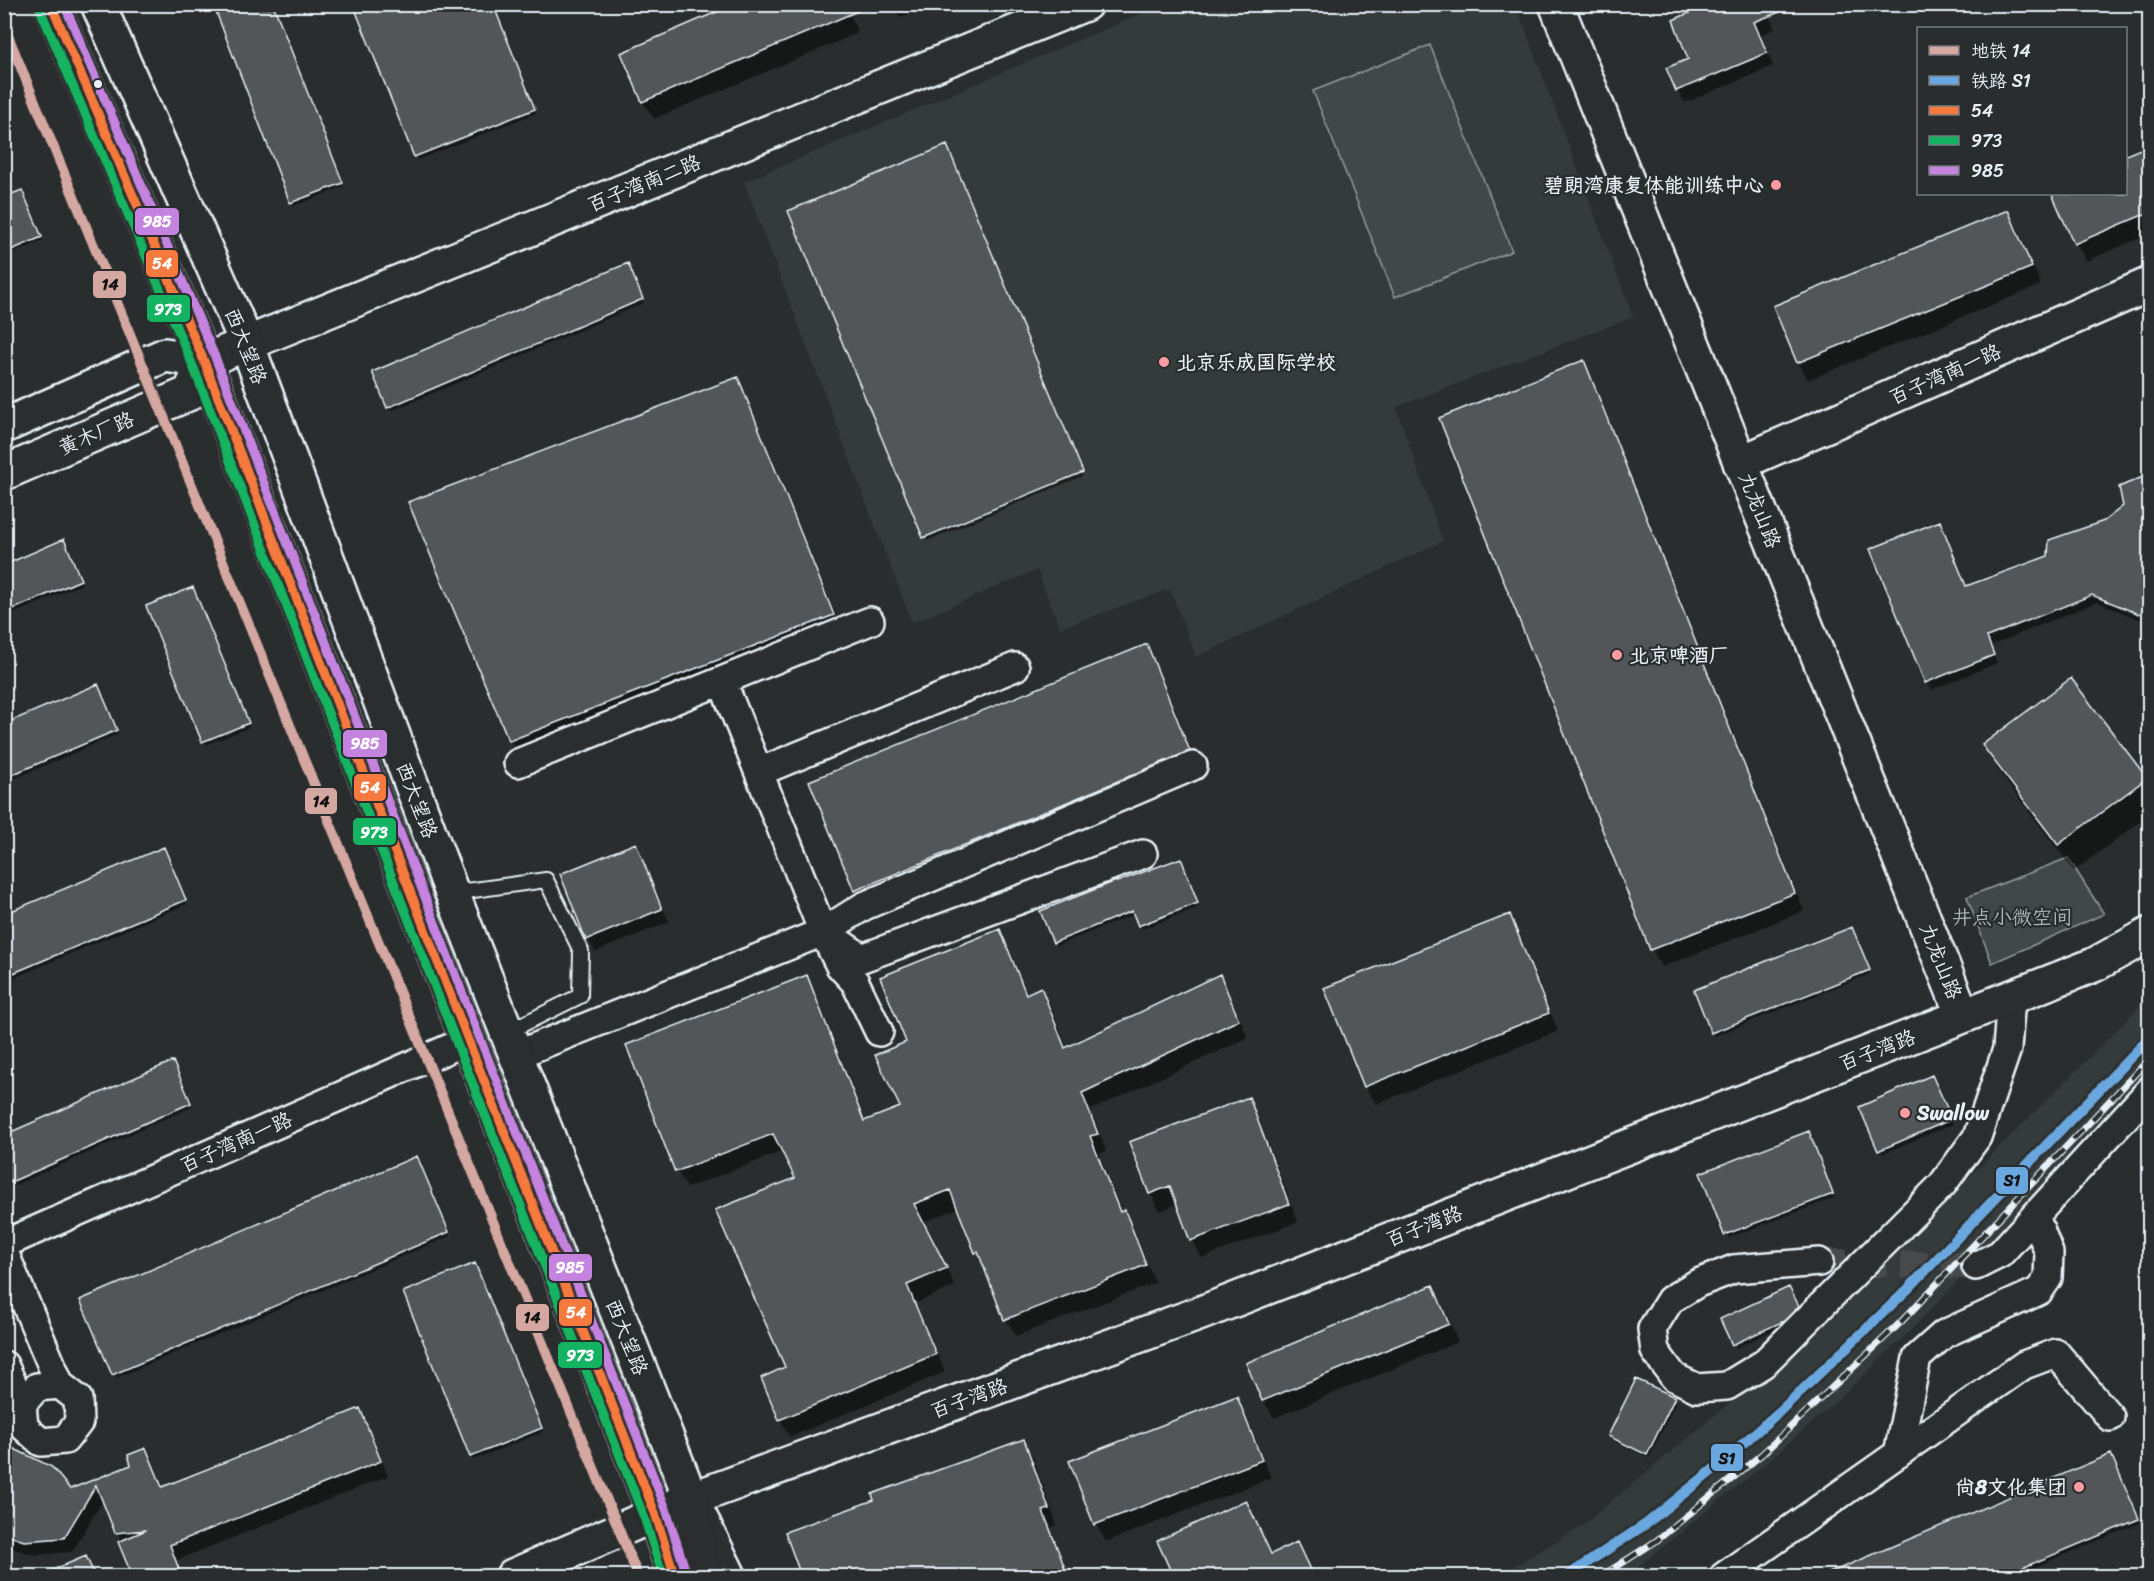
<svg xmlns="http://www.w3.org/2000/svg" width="2154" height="1581" viewBox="0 0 2154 1581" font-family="Sriracha,'LXGW WenKai TC',sans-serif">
  <rect width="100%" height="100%" fill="#2a2d2e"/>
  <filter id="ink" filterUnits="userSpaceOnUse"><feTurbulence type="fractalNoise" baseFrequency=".0167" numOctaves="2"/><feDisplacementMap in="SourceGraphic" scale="12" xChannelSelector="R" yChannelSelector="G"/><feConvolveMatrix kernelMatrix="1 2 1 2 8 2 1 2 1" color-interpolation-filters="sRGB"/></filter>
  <g filter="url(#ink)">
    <path fill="#363a3b" d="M1162,5H1516L1633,317L1396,407L1443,541L1196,657L1170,589L1060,628L1037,570L912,623L744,182Z
      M2149,995V1083L1908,1333L1831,1406L1767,1462L1627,1576H1497L1581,1527L1737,1397L1761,1385L2123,1024Z"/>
    <path fill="#424648" stroke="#959ca0" stroke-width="1.5" d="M1430,45L1512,251L1395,297L1313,91Z
      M2068,858L2104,914L1992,963L1967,897Z"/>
    <path fill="#0007" d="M215,4H273L343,187L294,206Z
      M355,4H492L536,113L417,160Z
      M846,4L858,33L654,119L643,102L623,54Z
      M892,4H932L900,18Z
      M1714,4H1764L1775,29L1760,35L1773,66L1685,103L1677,90Z
      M2150,147V234L2086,261L2076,244L2054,194H2126V157Z
      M949,151L1083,476L927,541L790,212Z
      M24,195L43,241L4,257V199Z
      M2008,212L2018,229L2041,285L1808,380L1798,362Z
      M629,268L644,303L391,411L389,407Z
      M1583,362L1593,380L1804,911L1662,967L1652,950L1441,419Z
      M737,379L747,397L843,633L521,758L510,740Z
      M2150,481V618L2144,621L2097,602L1990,646L1997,663L1931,690L1926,682L1944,530L1967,588L2049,557L2105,522L2125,507Z
      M65,545L82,584L4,618V567Z
      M194,592L250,727L206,745L148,607Z
      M1146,646L1156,663L1199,769L866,908L856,890L811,782Z
      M2070,680L2150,784V814L2074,871L1999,772L1984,746Z
      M99,689L118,734L4,783V725Z
      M635,845L643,858L669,922L595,952L588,939Z
      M165,852L187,904L4,982V916Z
      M1182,863L1199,907L1142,929L1135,914L1056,946L1054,942Z
      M1509,916L1519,934L1558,1031L1376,1104L1365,1087L1326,989Z
      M999,931L1009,948L1028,994L1041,989L1051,1006L1067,1048L1219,976L1229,993L1248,1038L1091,1110L1106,1151L1099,1154L1122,1212H1124L1134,1229L1155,1283L1016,1336L1006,1319L986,1270L976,1253L959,1208L923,1222L955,1286L916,1303L945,1372L790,1437L780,1420L763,1378L787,1368L797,1179L783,1151L687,1188L677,1171L806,976L816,994L866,1122L902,1107L908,1043Z
      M1854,933L1870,974L1714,1036L1696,991Z
      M175,1067L192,1107L4,1190V1137Z
      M1934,1080L1953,1124L1882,1154L1861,1107Z
      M1248,1099L1258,1116L1298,1222L1202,1258L1192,1240L1178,1204L1160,1211L1150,1193Z
      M1810,1137L1834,1198L1728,1238L1702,1174Z
      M418,1162L450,1236L116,1378L82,1301Z
      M476,1268L543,1432L473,1460L405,1293Z
      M1433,1287L1443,1304L1458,1342L1274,1418L1264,1401L1248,1363Z
      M1789,1289L1799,1311L1786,1324L1736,1348L1722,1320Z
      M1236,1398L1246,1415L1271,1478L1106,1542L1096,1525L1071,1462Z
      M1674,1398L1676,1402L1649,1458L1612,1440L1610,1436Z
      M360,1410L368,1425L388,1476L177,1560L183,1576H134L120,1543L122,1542L103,1500L72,1552L34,1555L4,1546V1446L70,1491L133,1466L146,1450L164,1488Z
      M1023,1441L1033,1457L1057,1525L1051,1528L1069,1576H803L787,1533L876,1501Z
      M2111,1456L2140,1523L2014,1576H1825Z
      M1245,1502L1272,1555L1296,1544L1314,1576H1175L1159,1542Z
      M86,1558L96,1576H42Z"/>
    <path fill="#535759" stroke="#e8f1f8" stroke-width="1.5" d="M213,4H273L343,183L290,203Z
      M353,4H493L535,109L414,157Z
      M735,4H872V5L642,102L621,53Z
      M1710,4L1795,6L1754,22L1767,53L1676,91L1666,68L1688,59L1673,20Z
      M947,145L1083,472L923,538L788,211Z
      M2150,145V212L2074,244L2052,194H2126V155Z
      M22,190L42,237L4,253V197Z
      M2008,210L2032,267L1797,363L1773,306Z
      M628,263L643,299L387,408L372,372Z
      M1584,360L1795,893L1650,950L1439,418Z
      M738,377L834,615L509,741L408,502Z
      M2150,474V607L2139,614L2092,595L1987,637L1994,655L1925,683L1870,549L1940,521L1966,586L2048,556L2049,540L2104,521L2123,506L2119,487Z
      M64,539L81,580L4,613V565Z
      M193,587L249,723L202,742L146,606Z
      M1147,644L1190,751L854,891L809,781Z
      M2071,678L2147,778L2058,845L1982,745Z
      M98,684L117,730L4,778V724Z
      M636,843L662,909L586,940L560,874Z
      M164,847L186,900L4,977V914Z
      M1181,858L1198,903L1138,926L1132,911L1053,943L1040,911L1111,883L1117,881V882Z
      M1510,914L1549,1013L1364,1087L1324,988Z
      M1852,927L1870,970L1711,1033L1694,990Z
      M1000,929L1026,994L1041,987L1065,1048L1220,974L1239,1020L1082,1093L1098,1134L1090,1136L1120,1212L1125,1210L1146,1265L1004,1320L978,1252L975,1253L950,1190L914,1204L947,1268L907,1285L936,1354L779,1420L761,1378L785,1367L715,1210L795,1178L773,1134L675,1172L626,1045L807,975L864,1121L900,1107L875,1055L906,1042L880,977Z
      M173,1061L191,1103L4,1185V1135Z
      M1932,1075L1952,1119L1878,1151L1859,1107Z
      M1249,1097L1289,1204L1190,1241L1170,1186L1149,1194L1129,1142Z
      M1809,1131L1833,1194L1724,1235L1700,1173Z
      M417,1156L449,1232L112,1375L80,1300Z
      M475,1263L542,1428L470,1457L403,1292Z
      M1433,1285L1449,1324L1262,1401L1246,1363Z
      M1789,1287L1799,1306L1784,1321L1732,1345L1720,1319Z
      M1636,1379L1675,1397L1647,1455L1608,1436Z
      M1237,1396L1262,1460L1094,1525L1069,1461Z
      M360,1408L381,1461L170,1545L180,1572L170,1576H132L118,1542L146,1530L115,1533L96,1485L64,1538L24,1541L4,1534V1444L52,1467L70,1489L131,1465L128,1455L146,1448L162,1487Z
      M1024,1439L1049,1509L1043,1511L1068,1576H801L785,1532L874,1500L872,1494Z
      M2111,1454L2139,1519L2003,1576H1822Z
      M1246,1500L1271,1554L1297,1542L1313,1576H1173L1157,1541Z
      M86,1556L95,1576H39Z"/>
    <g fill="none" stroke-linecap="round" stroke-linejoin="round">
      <path stroke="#464a4c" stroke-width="27" stroke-dasharray="27 14" stroke-linecap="butt" d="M1819,1262L1976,1266"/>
      <g stroke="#e8f1f8" stroke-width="18">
        <path id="service" d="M452,893L546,880L581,951L580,996L507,1032"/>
      </g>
      <g stroke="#e8f1f8" stroke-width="32">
        <path id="minor" d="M722,681L823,932L840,966L855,982L879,1032
          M518,763L870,621
          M759,772L1015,667
          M824,932L862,958L1143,854
          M516,1055L823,932L864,906L1193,766
          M4,1244L468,1040
          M4,1252L60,1385
          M1819,1262L1734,1269L1698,1283L1670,1300L1652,1329L1655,1351L1674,1377L1697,1388L1727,1386L1763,1364L1942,1185L1977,1137L2007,1049L2011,998
          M1976,1266L2000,1254L2150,1090
          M4,1365L22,1404
          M60,1385L78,1399L79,1422L65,1440L41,1442L24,1427L22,1404L37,1387Z
          M1898,1454L1917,1358L1944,1334L2039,1291L2048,1278L2049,1253L2035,1216
          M1724,1576L2024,1365L2056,1353L2110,1417"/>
      </g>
      <g stroke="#e8f1f8" stroke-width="38">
        <path id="tertiary" d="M1556,4L1963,1016
          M204,361L1085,4
          M1740,463L2150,284
          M696,1509L729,1576
          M513,1576L691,1499L1201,1313L2094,965L2150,934"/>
      </g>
      <g stroke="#e8f1f8" stroke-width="38">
        <path id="secondary" d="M4,426L165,355L204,361L190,393L4,473"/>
      </g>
      <g stroke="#e8f1f8" stroke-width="38">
        <path id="primary" d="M51,4L204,361L468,1040L655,1513L675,1576
          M98,4L247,344L452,893L691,1499L703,1576"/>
      </g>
      <use href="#service" stroke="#2a2d2e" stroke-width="14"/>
      <use href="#minor" stroke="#2a2d2e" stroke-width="27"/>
      <use href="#tertiary" stroke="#2a2d2e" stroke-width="33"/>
      <use href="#secondary" stroke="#2a2d2e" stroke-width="33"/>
      <use href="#primary" stroke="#2a2d2e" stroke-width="33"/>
      <g stroke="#e8f1f8" stroke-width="7">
        <path id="rail" d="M1602,1576L1656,1541L1762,1454L1901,1322L2150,1058"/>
      </g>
      <use href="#rail" stroke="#2a2d2e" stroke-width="4.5" stroke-dasharray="14" stroke-linecap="butt"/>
      <g stroke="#2a2d2e" stroke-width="14">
        <path id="bus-1" d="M51,4L204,361L468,1040L655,1513L675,1576"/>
      </g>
      <g stroke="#2a2d2e" stroke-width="14">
        <path id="bus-2" d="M40,9L193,366L457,1044L644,1517L663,1576"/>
      </g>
      <g stroke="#2a2d2e" stroke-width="14">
        <path id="bus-3" d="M64,4L215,357L479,1036L666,1509L686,1572"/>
      </g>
      <use href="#bus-1" stroke="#f6793e" stroke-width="9"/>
      <use href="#bus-2" stroke="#13b361" stroke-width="9"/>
      <use href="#bus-3" stroke="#c483df" stroke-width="9"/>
      <g stroke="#2a2d2e" stroke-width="15">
        <path id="rail-1" d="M1567,1576L1646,1524L1714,1469L1780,1411L1907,1290L2150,1037"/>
      </g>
      <use href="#rail-1" stroke="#6aa7de" stroke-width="10"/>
      <g stroke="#2a2d2e" stroke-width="15">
        <path id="metro-1" d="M4,26L638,1576"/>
      </g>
      <use href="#metro-1" stroke="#d4a7a1" stroke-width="10"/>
    </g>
  </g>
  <circle fill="#e8f1f8" stroke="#2a2d2e" stroke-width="2" cx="98" cy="84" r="5"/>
  <g fill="#ff9aa2" stroke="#2a2d2e" stroke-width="2">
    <circle cx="1776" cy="185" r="6"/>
    <circle cx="1164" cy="362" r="6"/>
    <circle cx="1617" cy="655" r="6"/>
    <circle cx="1905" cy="1113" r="6"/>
    <circle cx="2079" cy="1487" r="6"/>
  </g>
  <g text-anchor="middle" stroke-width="4.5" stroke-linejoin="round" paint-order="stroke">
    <g font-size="20" fill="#e8f1f8" stroke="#2a2d2e">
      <text transform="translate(644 183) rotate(-22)" y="7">百子湾南二路</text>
      <text transform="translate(246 346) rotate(68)" y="7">西大望路</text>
      <text transform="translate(1945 374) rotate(-24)" y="7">百子湾南一路</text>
      <text transform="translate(96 433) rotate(-23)" y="7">黄木厂路</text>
      <text transform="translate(1760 510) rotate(68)" y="7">九龙山路</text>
      <text transform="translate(417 800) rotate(69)" y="7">西大望路</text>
      <text transform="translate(1941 961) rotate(68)" y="7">九龙山路</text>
      <text transform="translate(1877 1050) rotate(-21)" y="7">百子湾路</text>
      <text transform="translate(236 1142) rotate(-24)" y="7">百子湾南一路</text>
      <text transform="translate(1424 1226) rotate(-21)" y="7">百子湾路</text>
      <text transform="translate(627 1337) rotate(68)" y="7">西大望路</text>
      <text transform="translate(969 1398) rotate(-20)" y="7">百子湾路</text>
    </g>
    <g font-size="20" font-weight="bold" fill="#e8f1f8" stroke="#2a2d2e" text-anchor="start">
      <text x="1764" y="192" text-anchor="end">碧朗湾康复体能训练中心</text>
      <text x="1176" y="369">北京乐成国际学校</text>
      <text x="1629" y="662">北京啤酒厂</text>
      <text x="1917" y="1120">Swallow</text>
      <text x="2067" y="1494" text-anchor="end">尚8文化集团</text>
    </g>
    <g font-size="20" fill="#aeb5ba" stroke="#2a2d2e">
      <text x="2012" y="924">井点小微空间</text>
    </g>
  </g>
  <g stroke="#2a2d2e" stroke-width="2">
    <rect x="134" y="207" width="46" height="29" rx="6" fill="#c483df"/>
    <rect x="145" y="249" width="34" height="29" rx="6" fill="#f6793e"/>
    <rect x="92" y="270" width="35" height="29" rx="6" fill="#d4a7a1"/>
    <rect x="146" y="294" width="45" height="29" rx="6" fill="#13b361"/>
    <rect x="342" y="729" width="46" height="29" rx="6" fill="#c483df"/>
    <rect x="353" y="773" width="34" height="29" rx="6" fill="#f6793e"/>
    <rect x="304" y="787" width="34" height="28" rx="6" fill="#d4a7a1"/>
    <rect x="352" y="817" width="45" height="29" rx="6" fill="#13b361"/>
    <rect x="1995" y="1166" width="34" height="29" rx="6" fill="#6aa7de"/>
    <rect x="548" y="1253" width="45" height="29" rx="6" fill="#c483df"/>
    <rect x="558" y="1298" width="35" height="29" rx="6" fill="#f6793e"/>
    <rect x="515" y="1303" width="35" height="29" rx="6" fill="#d4a7a1"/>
    <rect x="557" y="1341" width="46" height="28" rx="6" fill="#13b361"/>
    <rect x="1710" y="1443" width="34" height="29" rx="6" fill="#6aa7de"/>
  </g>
  <g font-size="16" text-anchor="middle" font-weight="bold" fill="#fff">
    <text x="157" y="227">985</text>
    <text x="162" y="269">54</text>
    <text x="168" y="315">973</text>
    <text x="365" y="749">985</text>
    <text x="370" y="793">54</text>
    <text x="374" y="838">973</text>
    <text x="570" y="1273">985</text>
    <text x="576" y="1318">54</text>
    <text x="580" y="1361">973</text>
  </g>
  <g font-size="16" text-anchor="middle" font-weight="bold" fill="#111">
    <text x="110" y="290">14</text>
    <text x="321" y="807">14</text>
    <text x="2012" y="1186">S1</text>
    <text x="532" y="1323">14</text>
    <text x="1727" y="1464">S1</text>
  </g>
  <rect width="2154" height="1581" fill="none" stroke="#2a2d2e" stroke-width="24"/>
  <rect x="12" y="12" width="2130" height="1557" fill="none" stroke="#e8f1f8" stroke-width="2" filter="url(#ink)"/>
  <rect x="1917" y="27" width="210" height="168" fill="#2a2d2e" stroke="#767b7f" stroke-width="1.5"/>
  <rect x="1929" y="46" width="30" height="9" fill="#d4a7a1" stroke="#767b7f" stroke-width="1.5"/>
  <text x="1971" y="57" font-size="18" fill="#e8f1f8">地铁 14</text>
  <rect x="1929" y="76" width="30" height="9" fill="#6aa7de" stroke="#767b7f" stroke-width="1.5"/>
  <text x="1971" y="87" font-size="18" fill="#e8f1f8">铁路 S1</text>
  <rect x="1929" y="106" width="30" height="9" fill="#f6793e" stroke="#767b7f" stroke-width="1.5"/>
  <text x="1971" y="117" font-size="18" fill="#e8f1f8">54</text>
  <rect x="1929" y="136" width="30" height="9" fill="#13b361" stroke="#767b7f" stroke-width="1.5"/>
  <text x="1971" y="147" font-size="18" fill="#e8f1f8">973</text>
  <rect x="1929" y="166" width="30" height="9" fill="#c483df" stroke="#767b7f" stroke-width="1.5"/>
  <text x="1971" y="177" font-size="18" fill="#e8f1f8">985</text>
</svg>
